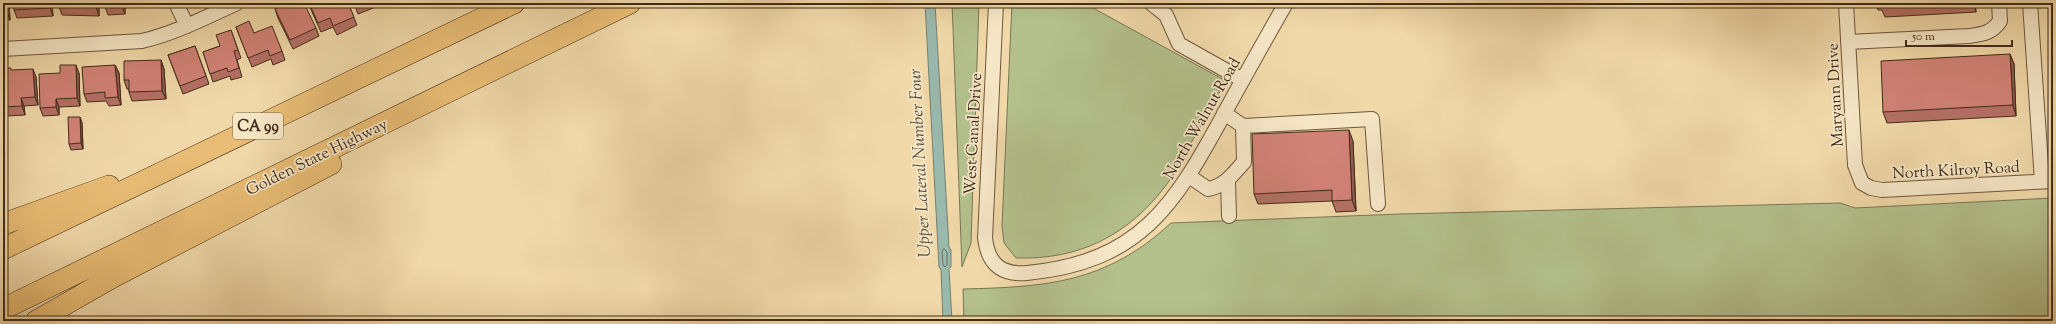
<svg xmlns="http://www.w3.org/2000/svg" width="2056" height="324" viewBox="0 0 2056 324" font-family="'Sorts Mill Goudy',serif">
  <rect width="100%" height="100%" fill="#f0d8a8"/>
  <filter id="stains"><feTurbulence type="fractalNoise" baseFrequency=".005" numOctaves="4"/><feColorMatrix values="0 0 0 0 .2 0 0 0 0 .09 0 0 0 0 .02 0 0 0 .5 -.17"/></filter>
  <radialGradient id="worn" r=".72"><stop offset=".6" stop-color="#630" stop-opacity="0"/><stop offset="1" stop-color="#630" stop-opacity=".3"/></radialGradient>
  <path fill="#b3c08c" stroke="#7a7653" d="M952,3H979L971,243L962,267Z
    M1012,3H1084L1226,81C1213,104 1200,127 1187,150C1181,161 1175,174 1167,184C1129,235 1080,260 1016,258L1004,243L1002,226Z
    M2053,198V321H964L963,289C1047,287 1106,283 1171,223L1400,214L1840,203L1855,208Z"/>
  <path fill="#9ab9ad" stroke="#768172" d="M925,3H935L949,247L951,250V267L949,269L952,321H943L941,270L939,267Z"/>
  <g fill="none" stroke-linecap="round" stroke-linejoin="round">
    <path stroke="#6e7264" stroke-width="1" d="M944,249L947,252V265L945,267L943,265L942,252Z"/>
    <g stroke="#6d573e" stroke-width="16">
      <path id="minor" d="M176,3L187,26
        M996,3L985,238C988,264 1001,275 1027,273C1140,262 1174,206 1224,114C1244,77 1265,40 1286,3
        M1151,3L1166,15L1179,44L1243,80
        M1846,3L1855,165L1862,183L1871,188L1882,190L2053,181
        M2030,3L2042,181
        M1848,42L1969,36C1983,34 1992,33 2000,21L1999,3
        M3,49L142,41C176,33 206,17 237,3
        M1243,126L1372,119L1378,204
        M1189,176L1208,189C1225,186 1233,174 1244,162L1243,126L1224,113
        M1228,180L1229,216"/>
    </g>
    <g stroke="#412c1a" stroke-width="22">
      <path id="highway" d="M3,224L109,186
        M3,249L514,3
        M3,309L630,3
        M36,321L115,276L331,164"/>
    </g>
    <use href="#minor" stroke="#f5e6c6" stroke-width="14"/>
    <use href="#highway" stroke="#e8bc74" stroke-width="21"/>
  </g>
  <path fill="#b47065" stroke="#412c1a" d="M3,3H9L10,20H3Z
    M52,3L53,16L17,18L14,10Z
    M99,3V16L62,15L59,7Z
    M105,3H144L145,5L125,6V14L108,15L105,7Z
    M308,3H348L357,25L337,35L333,27L321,32Z
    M354,3H386L358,14Z
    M1875,3H1975L1976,12L1885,17L1882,10H1878Z
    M275,9L316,28L319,36L293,49L278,18Z
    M236,27L254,33L282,51L285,60L273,65L271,59L252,67Z
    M231,30L241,58L237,60L242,77L231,80L230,76L213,82L203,52L220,46Z
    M195,46L209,84L183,94L168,55Z
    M2010,54L2014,64L2016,116L1887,123L1883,112Z
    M161,60L164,69L166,99L132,101L129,92V89H127L124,80Z
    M115,65L119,73L121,105L109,106L106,101L87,102L84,94Z
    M3,68L36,77L38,105L24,106L25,115L6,116L3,108Z
    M79,73L80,106L59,107V115L43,116L40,108Z
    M80,117L82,123L83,149L71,150L69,144Z
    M1353,141L1356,211L1336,212L1332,201L1258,204L1254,194Z"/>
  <path fill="#925b53" stroke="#412c1a" d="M7,3H9L10,20L7,11Z
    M50,3H52L53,16L50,8Z
    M96,3H99V16L96,7Z
    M122,3H123L125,6V14L122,6Z
    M1973,3H1975L1976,12Z
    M2010,54L2014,64L2016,116L2013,105Z
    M161,60L164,69L166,99L162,91Z
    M76,65L79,73L80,106L77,98Z
    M115,65L119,73L121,105L118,97Z
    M33,69L36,77L38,105L35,97Z
    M21,98L24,106L25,115L22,106Z
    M56,99L59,107V115L56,107Z
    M80,117L82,123L83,149L81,143Z
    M1349,130L1353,141L1356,211L1352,200Z"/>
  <path fill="#d18276" stroke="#412c1a" d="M3,3H7V11H3Z
    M13,3H50V8L14,10Z
    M59,3H96V7H59Z
    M105,3H122V6L105,7Z
    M288,3H304L316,28L290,40L275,9Z
    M309,3H348L354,17L333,26L330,18L318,23Z
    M354,3H362L355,6Z
    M1881,3H1944L1881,7Z
    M249,21L254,33L272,26L282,51L270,56L268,50L248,58L236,27Z
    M231,30L238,50L234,51L239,68L228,72L227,68L210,74L203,52L220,46L216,35Z
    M195,46L206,76L180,86L168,55Z
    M2010,54L2013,105L1883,112L1881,61Z
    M161,60L162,91L129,92V80H124V61Z
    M60,65H76L77,98L56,99V107L40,108L39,74L60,73Z
    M115,65L118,97L105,98V92L84,94L82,67Z
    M3,68H11V70L33,69L35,97L21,98L22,106L3,107Z
    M68,117H80L81,143L69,144Z
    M1349,130L1352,200L1332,201V190L1254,194L1252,134Z"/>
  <g text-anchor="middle" stroke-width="3.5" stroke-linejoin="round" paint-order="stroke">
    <rect fill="#f5e6c6" stroke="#77644e" stroke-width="1" x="233" y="113" width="50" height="26" rx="3"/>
    <g font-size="15" font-weight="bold" fill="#412c1a">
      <text x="258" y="131">CA 99</text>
    </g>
    <g font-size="16" fill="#412c1a" stroke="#f5e6c6">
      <text transform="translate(1834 95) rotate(-93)" y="6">Maryann Drive</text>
      <text transform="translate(1201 118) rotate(-60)" y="6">North Walnut Road</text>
      <text transform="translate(972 134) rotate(-87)" y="6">West Canal Drive</text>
      <text transform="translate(316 156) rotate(-26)" y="6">Golden State Highway</text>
      <text transform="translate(1956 169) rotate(-3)" y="6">North Kilroy Road</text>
    </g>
    <g font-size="17" font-style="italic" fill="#574f3f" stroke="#f5e6c6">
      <text transform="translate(919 163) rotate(-93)" y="6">Upper Lateral Number Four</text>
    </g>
  </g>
  <rect width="2056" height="324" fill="none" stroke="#f0d8a8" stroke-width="16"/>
  <rect x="4" y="4" width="2048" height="316" fill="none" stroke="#412c1a" stroke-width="2"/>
  <rect x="8" y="8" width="2040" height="308" fill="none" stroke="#412c1a"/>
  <path d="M1906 40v6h106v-6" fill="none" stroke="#412c1a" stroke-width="2"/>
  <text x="1912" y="40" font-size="12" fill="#412c1a" stroke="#f5e6c6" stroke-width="3" paint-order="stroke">50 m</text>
  <rect width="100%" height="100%" filter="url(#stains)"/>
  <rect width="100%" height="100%" fill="url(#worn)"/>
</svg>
